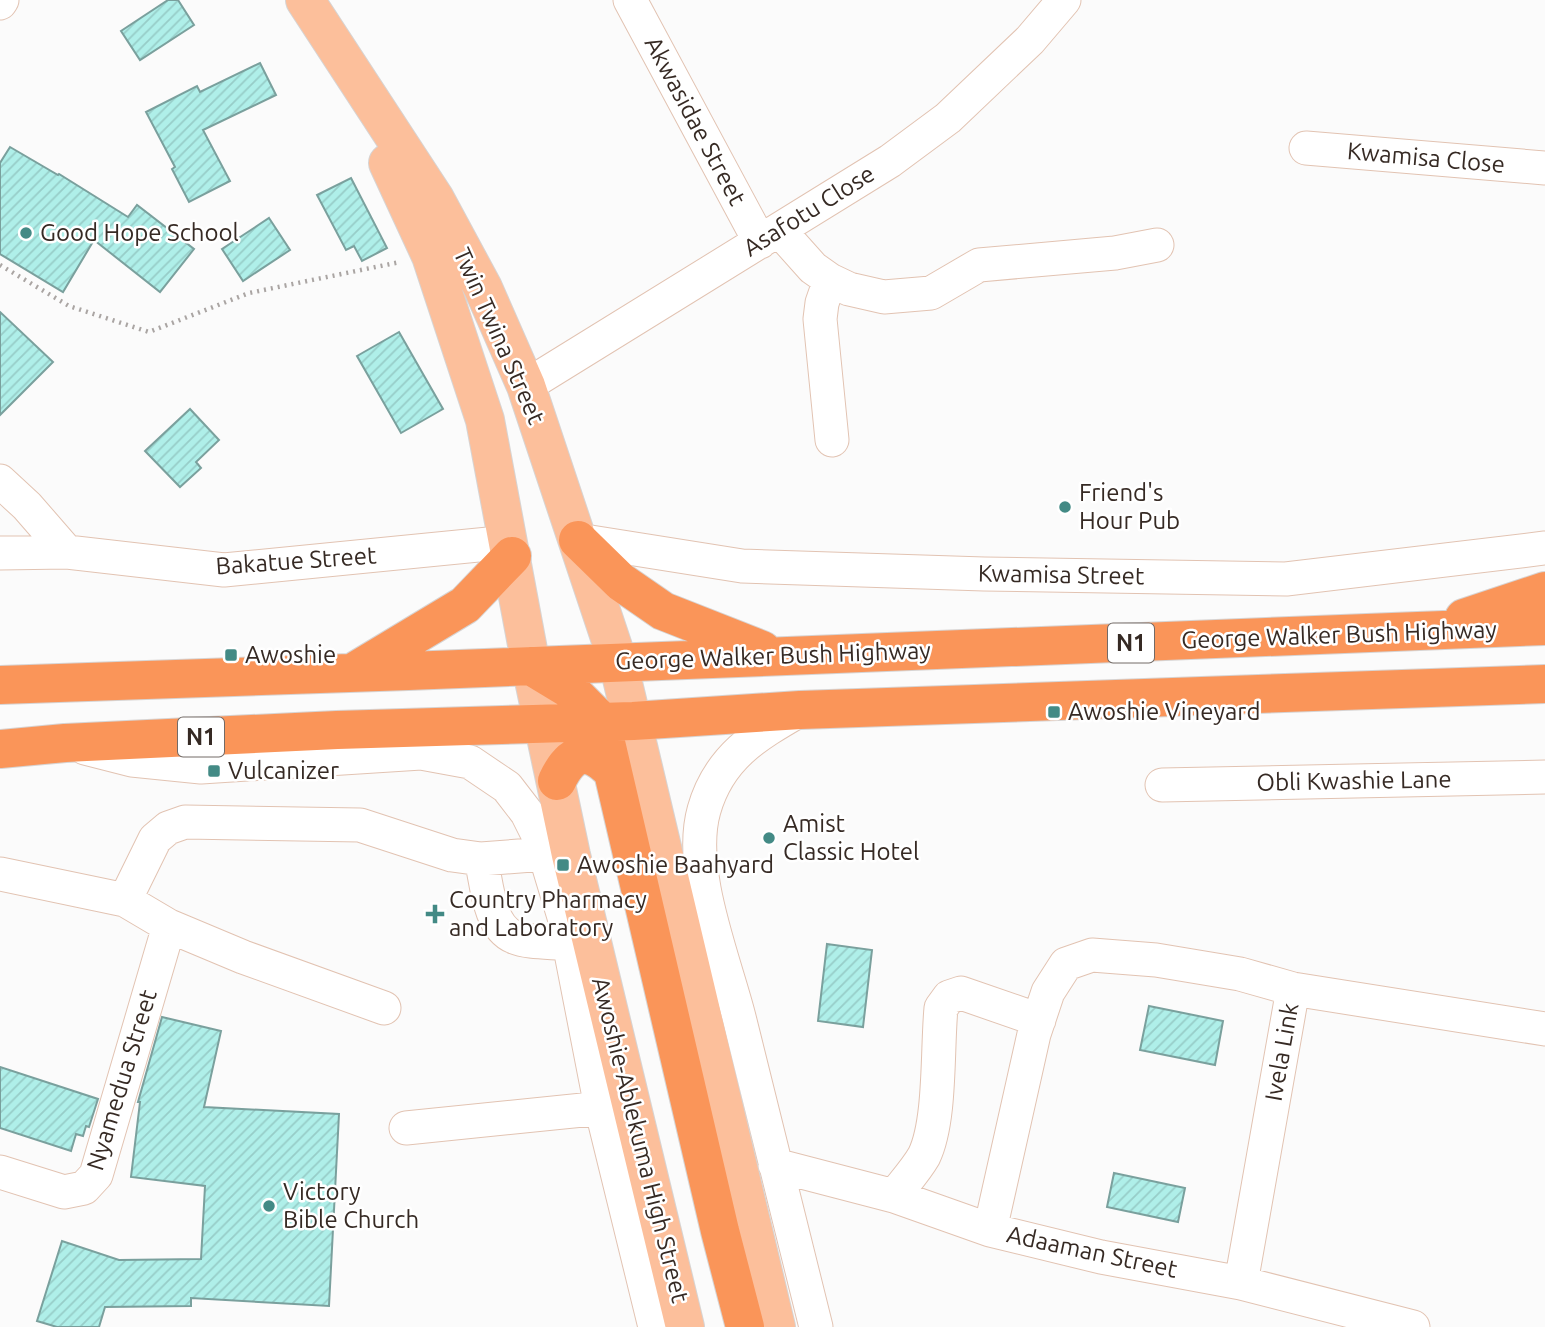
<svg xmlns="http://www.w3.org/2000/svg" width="1545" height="1327" viewBox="0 0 1545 1327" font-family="Ubuntu,sans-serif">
  <defs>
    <pattern id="building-hatch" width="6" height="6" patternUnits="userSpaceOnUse" patternTransform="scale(1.75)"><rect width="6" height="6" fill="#afefe9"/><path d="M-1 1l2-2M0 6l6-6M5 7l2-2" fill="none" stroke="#97cdc8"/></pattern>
  </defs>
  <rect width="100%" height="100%" fill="#fbfbfb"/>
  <path fill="url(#building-hatch)" stroke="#7aa09d" stroke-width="2" d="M168,0H178L194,25L140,60L121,31Z
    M260,63L276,95L203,130L230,181L189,202L172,169L175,167L146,112L197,86L200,92Z
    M10,147L58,175L59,174L128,217L137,205L194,249L160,292L94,240L63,292L0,254V163Z
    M351,178L387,248L362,261L354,246L346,250L317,195Z
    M269,218L290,250L243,281L222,249Z
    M0,312L53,362L0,415Z
    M399,332L443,409L401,433L357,356Z
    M190,409L219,440L196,462L201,468L180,487L145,451Z
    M827,944L872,950L863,1027L818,1021Z
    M1149,1006L1223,1021L1215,1065L1140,1050Z
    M162,1017L221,1031L204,1107L339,1114L329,1306L191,1298V1306L105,1307L99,1327H57L37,1321L62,1241L119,1260L201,1259L205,1186L131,1177L140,1102H138Z
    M0,1067L98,1099L89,1127L86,1126L83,1136L76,1134L71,1151L0,1128Z
    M1114,1173L1185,1188L1178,1222L1107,1207Z"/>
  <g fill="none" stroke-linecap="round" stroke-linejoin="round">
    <g stroke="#e2c3b2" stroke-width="35">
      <path id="minor" d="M630,0L760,242
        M0,3L2,0
        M1306,148L1545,168
        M779,230L813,268L830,280L849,289L884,297L931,293L979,265L1115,253L1157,245
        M830,280L822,303L820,319L832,440
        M526,386L890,161L948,118L1030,40L1064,0
        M0,481L27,506L67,552
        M578,540L742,566L984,574L1286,579L1545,548
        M0,553L67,552L224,570L509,542
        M800,710C755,736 719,757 704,810C687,870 724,958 739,1017C764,1121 790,1224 816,1327
        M85,748L132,760L201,767L421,753L470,762L507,787L527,813L541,841L564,917L601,1107L655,1327
        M1162,785L1545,777
        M481,859C487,883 488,926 514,937C527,943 554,942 569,944
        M0,874L125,900L169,926L243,957L384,1008
        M125,900L155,839L168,828L185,822L360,825L452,855L481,859L545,854
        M406,1128L622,1106
        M775,1165L894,1196L990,1230L1101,1257L1241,1283L1413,1327
        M0,1172L64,1192L84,1188L96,1175L169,926
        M894,1196C904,1183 916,1170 924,1156C941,1121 937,1049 941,1008L949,997L961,993L1039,1020
        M990,1230L1034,1034L1048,992L1066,964L1092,955L1156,960L1240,974L1293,989L1545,1029
        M1241,1283L1293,989"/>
    </g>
    <g stroke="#d7d4d3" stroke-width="40">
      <path id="major" d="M305,0L435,199L483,288L526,386L618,662L776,1327
        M388,163L431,256L485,420L531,666L571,855L685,1327"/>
    </g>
    <g stroke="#d7d4d3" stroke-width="40">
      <path id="highway" d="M578,540L621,582L663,611L762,650
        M1464,618L1545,591
        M531,666L569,689L601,721L720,1231L745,1327
        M357,670L465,605L512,556
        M0,685L408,671L1545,626
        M0,749L65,743L337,730L633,721L800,710L1545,684
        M557,781C571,751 588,746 612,771"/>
    </g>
    <path stroke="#aaa5a3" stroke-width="4.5" stroke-dasharray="2 5" stroke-linecap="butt" d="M0,265L69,306L149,332L249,293L400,262"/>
    <use href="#minor" stroke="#fff" stroke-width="33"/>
    <use href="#major" stroke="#fcbf9b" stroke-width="38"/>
    <use href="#highway" stroke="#fa9559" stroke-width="38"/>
  </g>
  <g fill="#438a85" stroke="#fff" stroke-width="2.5">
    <circle cx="26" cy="233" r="7"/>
    <circle cx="1065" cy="507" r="7"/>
    <rect x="224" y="648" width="14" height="14" rx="3.5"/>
    <rect x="1047" y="705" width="14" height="14" rx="3.5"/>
    <rect x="207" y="764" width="14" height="14" rx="3.5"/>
    <circle cx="769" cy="838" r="7"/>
    <rect x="556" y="858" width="14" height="14" rx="3.5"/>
    <path d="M431.5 903.5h7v7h7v7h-7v7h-7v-7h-7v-7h7z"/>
    <circle cx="269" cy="1206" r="7"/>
  </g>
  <g text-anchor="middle" stroke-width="5" stroke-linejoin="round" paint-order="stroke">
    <g fill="#fff" stroke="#726a66" stroke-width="2">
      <rect x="1108" y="623.5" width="46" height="39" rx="5"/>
      <rect x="178" y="717.5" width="46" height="39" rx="5"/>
    </g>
    <g font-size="23" font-weight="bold" fill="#362a24">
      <text x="1131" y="651">N1</text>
      <text x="201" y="745">N1</text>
    </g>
    <g font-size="24" fill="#362a24" stroke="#fff">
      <text transform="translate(695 121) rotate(62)" y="8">Akwasidae Street</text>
      <text transform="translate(1426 158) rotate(5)" y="8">Kwamisa Close</text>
      <text transform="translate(809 211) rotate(-32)" y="8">Asafotu Close</text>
      <text transform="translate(499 336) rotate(66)" y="8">Twin Twina Street</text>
      <text transform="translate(296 561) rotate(-4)" y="8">Bakatue Street</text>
      <text transform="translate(1061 575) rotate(1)" y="8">Kwamisa Street</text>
      <text transform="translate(1339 635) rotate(-2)" y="8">George Walker Bush Highway</text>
      <text transform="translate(773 656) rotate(-2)" y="8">George Walker Bush Highway</text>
      <text transform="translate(1354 781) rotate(-1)" y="8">Obli Kwashie Lane</text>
      <text transform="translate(1282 1052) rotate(-80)" y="8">Ivela Link</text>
      <text transform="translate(122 1080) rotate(-73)" y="8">Nyamedua Street</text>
      <text transform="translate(640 1140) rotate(76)" y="8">Awoshie-Ablekuma High Street</text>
      <text transform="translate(1092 1252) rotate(12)" y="8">Adaaman Street</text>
    </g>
    <g font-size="24" fill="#362a24" stroke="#fff" text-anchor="start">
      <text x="40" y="241">Good Hope School</text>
      <text x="1079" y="501">Friend's<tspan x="1079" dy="28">Hour Pub</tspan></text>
      <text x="245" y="663">Awoshie</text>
      <text x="1068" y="720">Awoshie Vineyard</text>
      <text x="228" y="779">Vulcanizer</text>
      <text x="783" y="832">Amist<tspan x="783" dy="28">Classic Hotel</tspan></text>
      <text x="577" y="873">Awoshie Baahyard</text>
      <text x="449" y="908">Country Pharmacy<tspan x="449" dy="28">and Laboratory</tspan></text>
      <text x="283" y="1200">Victory<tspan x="283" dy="28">Bible Church</tspan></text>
    </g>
  </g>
</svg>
